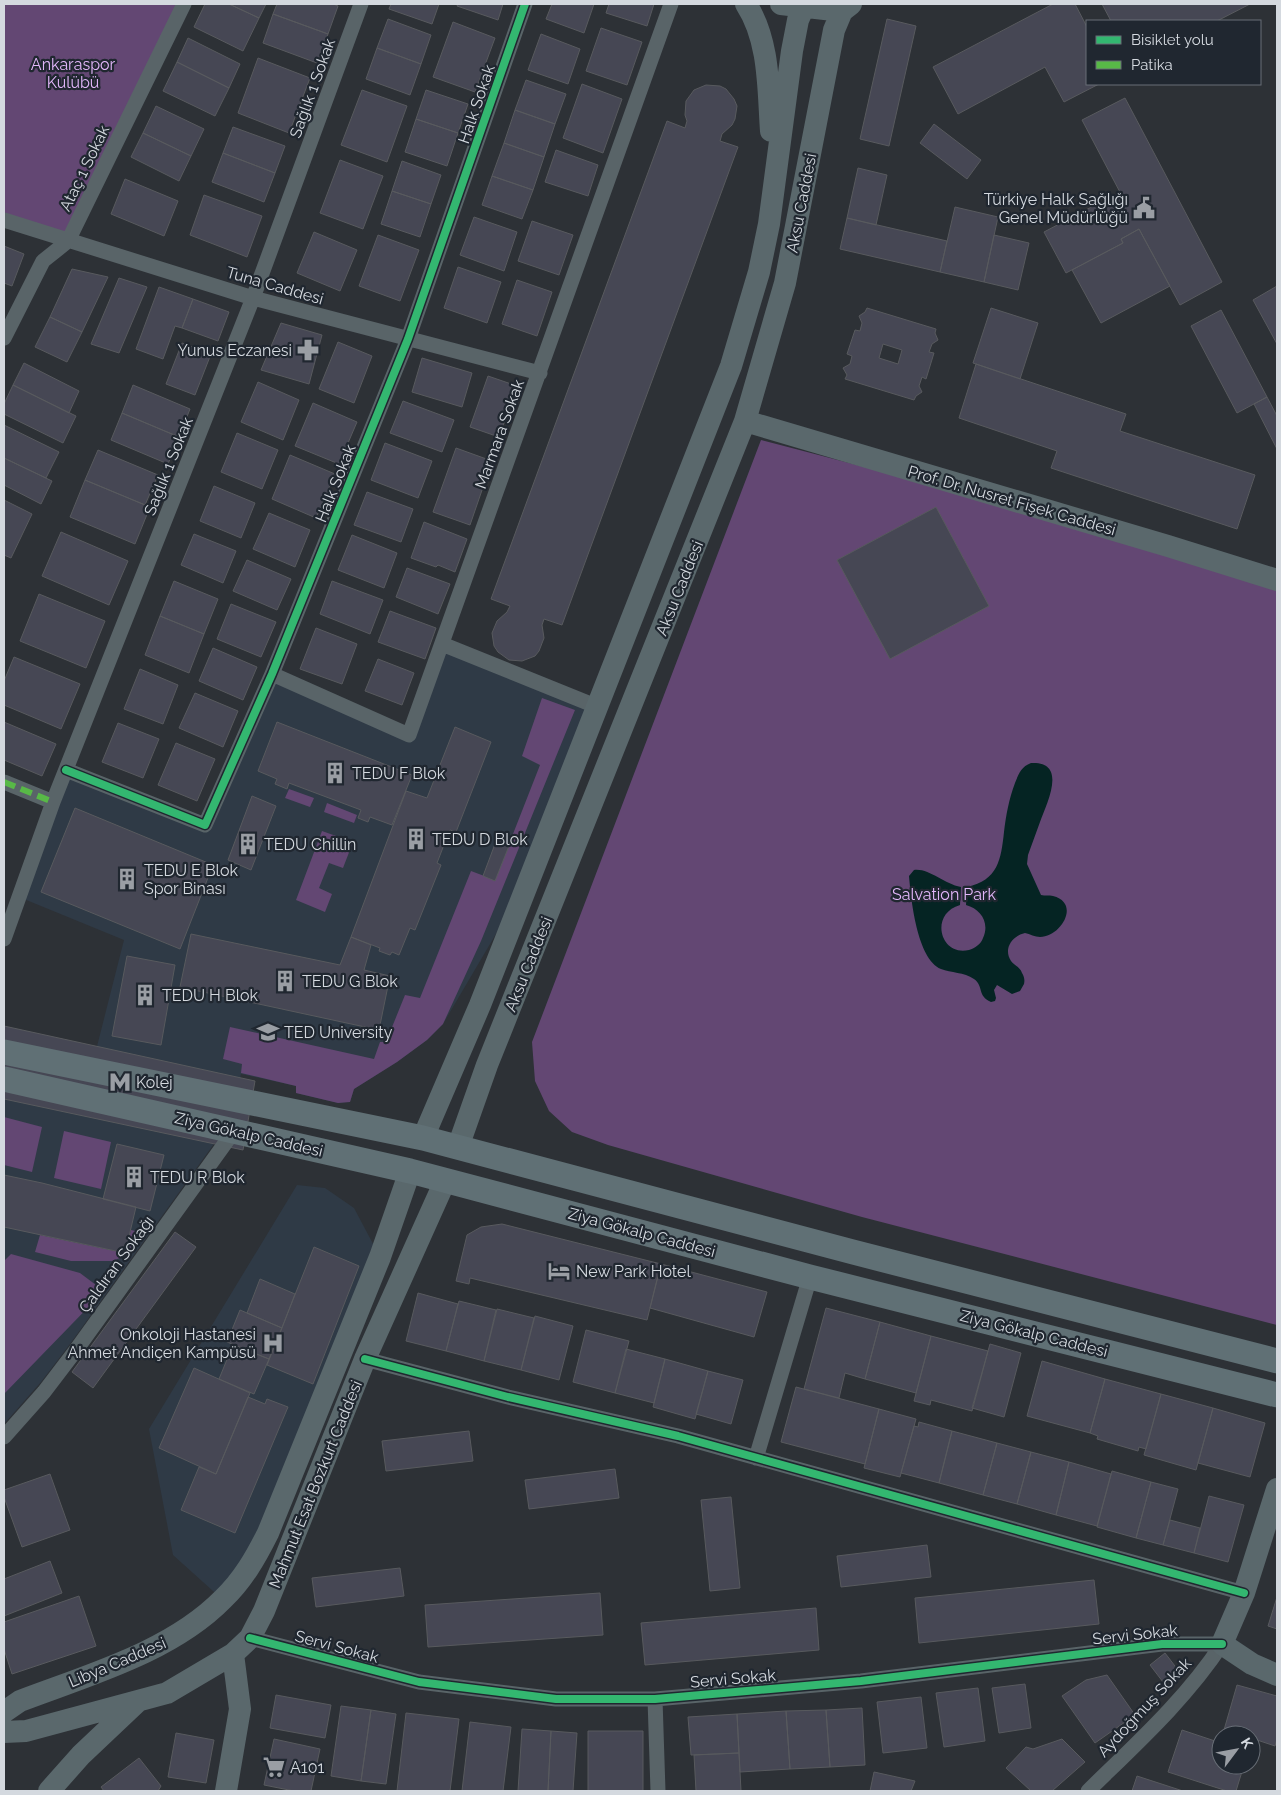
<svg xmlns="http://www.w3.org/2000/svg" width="1281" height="1795" viewBox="0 0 1281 1795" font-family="Raleway,sans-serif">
  <rect width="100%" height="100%" fill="#2d3136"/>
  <path fill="#2f3a46" d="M442,644L598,707L533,871L443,1024L427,1040L397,1062L354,1089L350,1102L338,1103L296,1093V1086L241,1074L235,1099L216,1141L70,1344L41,1382L4,1424V1094L206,1139L91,1070L124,940L19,897L66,770L205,825L272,674L409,734Z
    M297,1185L325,1188L354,1208L380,1257L279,1505L223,1600L173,1555L149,1429Z"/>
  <path fill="#634773" d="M4,4H184L68,241L4,220Z
    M761,440L1168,546L1277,580V1325L862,1217L608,1145L572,1132L549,1111L535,1081L532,1042Z
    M542,698L575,710L481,941L443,1024L427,1040L397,1062L354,1089L350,1102L338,1103L296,1093V1086L241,1073L242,1064L223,1059L230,1027L374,1059L380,1042H386L405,995L420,998L471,871L495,880L540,765L522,756Z
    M289,789L314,798L310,807L285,798Z
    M327,803L357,815L354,823L324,812Z
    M322,831L353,842L343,868L329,863L319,888L332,894L325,912L296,900Z
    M4,1117L42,1127L32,1172L4,1165Z
    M64,1131L111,1142L101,1189L54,1178Z
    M131,1230L140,1232L126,1255L113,1261H71L35,1252L40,1235L125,1253Z
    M11,1254L80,1273L104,1291L4,1394V1261Z"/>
  <path fill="#052423" d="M1031,763C1069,761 1046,805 1040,822C1036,833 1032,844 1028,855L1027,864L1041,895C1045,896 1049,895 1053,896C1081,903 1061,937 1040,937C1035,937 1030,934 1025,933C1012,936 1003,949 1011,961C1014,965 1020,967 1022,973C1024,976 1025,980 1024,984L1020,991L1012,994L997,985L994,990L996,998L995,1001L991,1002C977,996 984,986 974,979C964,972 951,973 941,969C917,959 911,899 909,876L914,870C929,868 944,884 961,887L960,905C929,914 940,957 969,950C975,948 981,944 983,938C990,923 981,909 966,905L967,887C998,880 1001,860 1004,832C1006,815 1009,799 1015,783C1019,773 1021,767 1031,763Z"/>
  <path fill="#464754" stroke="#585a5e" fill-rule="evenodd" d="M205,4H229L259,18L243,51L194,27Z
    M229,4H266L259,18Z
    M277,4H333L338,6L328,34L273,14Z
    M391,4H439L432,24L389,9Z
    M458,4H503L498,20L457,6Z
    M552,4H594L584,33L546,19Z
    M609,4H654L647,26L606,13Z
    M1053,4H1075L1087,27V84H1099L1064,102L1045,67L958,114L933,67Z
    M1102,4H1250L1217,21H1111Z
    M273,14L328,34L317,63L263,43Z
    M388,19L431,35L421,64L377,48Z
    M887,19L916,26L889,146L860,139Z
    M453,22L495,38L475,92L433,77Z
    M601,28L642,42L627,85L586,71Z
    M541,34L580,49L568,84L528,70Z
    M188,38L240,64L229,88L177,62Z
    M377,48L421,64L410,95L366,79Z
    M258,58L310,78L289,133L238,113Z
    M177,62L229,88L215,116L163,91Z
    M526,80L566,94L555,124L515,110Z
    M582,84L622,99L603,153L563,138Z
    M706,85L720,86L726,89L734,99L737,106L735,119L732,125L722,134L720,141L738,147L562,625L544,619L542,625L544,638L539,651L535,656L522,661L509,660L498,652L494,646L492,633L497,621L507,612L510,606L491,599L667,121L685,128L687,121L685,115L686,101L694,90Z
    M362,90L407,106L387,162L341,145Z
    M426,90L468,104L458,133L416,119Z
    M1125,98L1222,282L1180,305L1139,229L1121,239L1123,243L1066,273L1044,232L1101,202L1103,206L1122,196L1082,120Z
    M156,106L204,129L191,156L143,133Z
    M515,110L555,124L544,157L504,143Z
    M416,119L458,133L447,166L405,152Z
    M934,124L981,160L967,179L920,143Z
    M233,127L285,146L275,173L223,153Z
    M143,133L191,156L179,181L131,157Z
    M504,143L544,157L533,190L492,176Z
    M556,150L598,165L588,196L545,182Z
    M223,153L275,173L264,202L212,182Z
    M340,160L383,176L363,229L320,213Z
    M402,161L441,175L431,204L392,191Z
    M858,168L887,175L876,225L847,218Z
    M492,176L533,190L522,219L482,205Z
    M125,179L178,201L164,236L111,214Z
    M392,191L431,204L420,237L381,224Z
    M204,195L262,216L247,257L190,235Z
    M955,207L998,217L984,282L940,272Z
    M474,217L517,232L504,271L460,255Z
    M847,218L947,241L940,272L840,249Z
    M532,221L573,235L559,275L518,261Z
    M1139,229L1170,286L1101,323L1072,270L1123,243L1121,239Z
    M314,232L357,250L340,291L297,273Z
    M378,235L419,250L400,301L359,286Z
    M994,235L1029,243L1018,290L984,282Z
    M4,246L24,254L12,286L4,283Z
    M458,267L501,282L487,323L444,308Z
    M72,269L108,277L82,332L50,317Z
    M119,278L147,287L119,353L91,344Z
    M517,280L552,292L537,336L502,324Z
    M1277,286V344L1253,300Z
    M159,287L193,299L182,328L175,326L163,359L136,349Z
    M193,299L229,312L218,341L182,328Z
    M867,308L936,329L935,333L938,340L932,344L929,352L934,353L926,379L922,377L919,386L922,392L916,396L914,400L845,379L847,375L843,368L850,364L852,356L847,354L855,330L860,331L862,323L859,316L865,312ZM883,344L902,350L898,364L879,358Z
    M991,308L1038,323L1020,379L973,363Z
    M1221,310L1267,397L1237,413L1191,326Z
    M50,317L82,332L67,362L35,347Z
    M281,323L322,335L309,384L261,370Z
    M338,342L372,356L354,403L319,389Z
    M182,343L211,354L195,395L166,384Z
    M422,358L472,373L462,407L412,392Z
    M24,363L79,391L69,413L13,385Z
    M976,364L1126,414L1120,431L1255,475L1237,529L1051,468L1057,451L959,418Z
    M488,376L517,386L499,437L470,427Z
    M258,382L299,400L283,440L241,422Z
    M13,385L76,416L63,443L4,414V404Z
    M133,385L190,409L179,437L122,413Z
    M1267,397L1277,416V449L1254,404Z
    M403,401L454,420L442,452L390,433Z
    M313,403L357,422L339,464L295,446Z
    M122,413L179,437L168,464L111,440Z
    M4,425L59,452L46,478L4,458Z
    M237,433L278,450L262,489L221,472Z
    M385,443L432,461L418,498L371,480Z
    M456,448L492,461L470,525L433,512Z
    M98,450L158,475L145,505L85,480Z
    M290,455L335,474L316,518L272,499Z
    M4,458L52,481L41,504L4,485Z
    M85,480L150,507L135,544L70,517Z
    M214,486L255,503L241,538L200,521Z
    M367,492L413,509L401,542L354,525Z
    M4,500L32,514L11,558L4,555Z
    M936,507L989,606L890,659L837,560Z
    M269,513L310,530L295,567L253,549Z
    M424,522L467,539L455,572L438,565L436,567L411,558Z
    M61,532L128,561L109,605L42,576Z
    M194,534L236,551L223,583L181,565Z
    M352,535L397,553L384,588L338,570Z
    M247,560L291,579L277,610L233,591Z
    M407,568L450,584L438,614L396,597Z
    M174,581L218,599L204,634L160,616Z
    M332,581L383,600L370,634L320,614Z
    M39,594L105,621L86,668L20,641Z
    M231,604L276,622L261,657L217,639Z
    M390,611L436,628L425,659L378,642Z
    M160,616L204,634L189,673L145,655Z
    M316,628L357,644L342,684L300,669Z
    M213,648L257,667L243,700L199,681Z
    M14,657L80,684L61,729L4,705V681Z
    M378,659L414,673L402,705L365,691Z
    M140,669L178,685L163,724L124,709Z
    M195,693L238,711L223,747L179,728Z
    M4,722L56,744L42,776L4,760Z
    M277,722L412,775L392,825L370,817L368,822L358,818L361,810L289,783L287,789L275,784L277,779L258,771Z
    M118,723L159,739L143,778L102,762Z
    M455,727L491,742L456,832L450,830L447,837L437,863L441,865L415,930L410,928L399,955L392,952L390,955L379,951L380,948L351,937L406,791L427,798Z
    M176,743L215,759L197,801L158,785Z
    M252,796L276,806L251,870L228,860Z
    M75,808L213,865L180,949L41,892Z
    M498,836L511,841L495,881L483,876Z
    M191,934L340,965L351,937L371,945L364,970L390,976L379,1030L180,987Z
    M127,956L175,965L161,1045L112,1036Z
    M4,1026L255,1081L243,1150L4,1099Z
    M117,1144L164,1155L150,1211L103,1199Z
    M4,1175L42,1183L136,1207L125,1253L4,1227Z
    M502,1224L661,1264L647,1320L470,1278L469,1284L456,1281L467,1235L481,1227Z
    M175,1232L196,1247L93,1388L72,1372Z
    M314,1247L359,1266L313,1384L267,1365Z
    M661,1264L767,1292L754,1337L650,1308Z
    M260,1279L295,1294L282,1328L247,1313Z
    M418,1293L458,1304L446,1351L406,1341Z
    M459,1301L496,1310L484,1361L446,1351Z
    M826,1308L880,1322L865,1379L845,1373L839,1398L804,1389Z
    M497,1309L534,1318L521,1370L484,1361Z
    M240,1310L282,1328L269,1359L227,1342Z
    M535,1316L573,1326L559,1380L521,1370Z
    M880,1322L931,1336L916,1393L865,1379Z
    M586,1330L629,1341L615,1393L573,1382Z
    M931,1336L988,1351L972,1411L931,1400L930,1405L914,1401Z
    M990,1344L1021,1353L1004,1417L972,1408Z
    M233,1345L269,1359L254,1394L219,1379Z
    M626,1349L665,1359L654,1403L615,1393Z
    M665,1359L708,1371L695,1419L653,1407Z
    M1042,1361L1105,1379L1090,1433L1027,1416Z
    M194,1368L250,1393L216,1474L159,1448Z
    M708,1371L743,1380L731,1424L696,1414Z
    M1105,1379L1161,1394L1146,1449L1139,1447L1138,1451L1097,1439L1098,1436L1090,1433Z
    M796,1387L879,1409L865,1464L781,1442Z
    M1161,1394L1213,1408L1196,1470L1144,1455Z
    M248,1397L265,1404L267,1399L288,1407L235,1533L181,1510L199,1467L216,1474Z
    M1213,1408L1265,1423L1250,1477L1198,1463Z
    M879,1409L916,1419L900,1477L864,1468Z
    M919,1422L952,1431L939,1483L901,1473L914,1426L918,1427Z
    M469,1431L473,1461L386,1471L382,1441Z
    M952,1431L997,1443L983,1495L939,1483Z
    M997,1443L1031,1452L1017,1504L983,1495Z
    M1031,1452L1069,1462L1056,1515L1017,1504Z
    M1069,1462L1111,1474L1097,1526L1056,1515Z
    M615,1469L619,1498L529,1509L525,1480Z
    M1112,1471L1151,1482L1136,1538L1097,1527Z
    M50,1474L70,1530L22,1547L4,1497V1490Z
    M1151,1482L1178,1489L1163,1545L1136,1538Z
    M1209,1496L1244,1505L1228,1562L1194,1553Z
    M731,1497L740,1588L710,1591L701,1500Z
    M1170,1520L1200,1528L1194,1553L1163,1545Z
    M927,1545L931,1577L841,1587L837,1556Z
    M50,1561L62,1593L4,1616V1579Z
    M400,1568L404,1596L316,1607L312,1578Z
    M1094,1580L1099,1624L919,1643L915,1598Z
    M600,1593L603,1635L428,1647L425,1605Z
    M79,1596L96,1646L12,1674L4,1649V1622Z
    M1277,1597V1629L1268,1626Z
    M816,1608L819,1650L645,1665L641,1623Z
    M1165,1653L1178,1670L1163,1682L1150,1665Z
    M1107,1675L1135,1715L1095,1743L1062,1696L1086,1680Z
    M1025,1684L1031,1728L999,1733L992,1688Z
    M1237,1685L1277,1696V1739L1275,1746L1251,1738V1735H1239L1224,1730Z
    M978,1688L985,1741L944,1747L936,1693Z
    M276,1695L331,1705L325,1738L270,1728Z
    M921,1697L927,1748L883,1753L877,1702Z
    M341,1706L371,1710L361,1781L331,1776Z
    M862,1708L865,1765L830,1767L826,1710Z
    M371,1710L396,1714L386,1784L361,1781Z
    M826,1710L830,1767L790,1769L786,1711Z
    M786,1711L790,1769L740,1772L737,1714Z
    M406,1713L459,1719L450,1791H397Z
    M737,1714L739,1753L691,1755L688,1717Z
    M470,1722L511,1727L503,1791H462Z
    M522,1729L551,1731L548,1791H518Z
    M1182,1730L1221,1743V1765H1244L1236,1791H1227L1168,1772Z
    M551,1731L577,1733L573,1791H548Z
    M588,1731H643V1791H588Z
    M176,1733L214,1740L206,1783L168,1777Z
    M274,1739L320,1749L311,1791H294L264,1785Z
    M1062,1739L1085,1762L1052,1791H1031L1006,1768L1026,1747L1033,1749Z
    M739,1753L741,1791H696L694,1755Z
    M139,1758L161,1786L158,1791H104L101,1787Z
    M874,1772L915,1781L911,1791H870Z
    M1137,1776L1183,1791H1132Z"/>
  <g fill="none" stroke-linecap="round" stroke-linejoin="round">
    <path stroke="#596468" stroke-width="15" d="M4,220L253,298L540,373
      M4,338L43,261L68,241L184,4
      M442,644L598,707
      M272,674L409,735L671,4
      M66,770L205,825L272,674L408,339L525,4
      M4,782L53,802
      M4,939L53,802L253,298L361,4
      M365,1359L508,1397L678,1436L1244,1593
      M4,1437L44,1392L76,1350L234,1131
      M756,1458L810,1277
      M250,1638L419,1682L556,1699H655L861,1681L1162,1644H1222
      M655,1699L658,1791
      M1088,1791C1135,1745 1186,1699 1222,1644"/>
    <path stroke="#5a686c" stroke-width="22" d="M746,4C770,41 768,89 771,131
      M781,4L842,11
      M745,421L1168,546L1277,580
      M423,1138L480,1005L731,366L759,272L769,224L792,51L798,20L805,4
      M458,1147L487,1065L745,421L785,283L834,30L842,11L851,4
      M1277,1489L1244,1593L1222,1644L1252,1664L1277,1675
      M4,1712L20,1701C88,1675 171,1652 223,1599C243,1580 256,1557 268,1533L380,1257L410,1171
      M4,1732L26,1731L167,1693L233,1654L250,1638L264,1611L365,1359L445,1181
      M49,1791L81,1755L136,1703
      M226,1791L240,1709L233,1654"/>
    <path stroke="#607075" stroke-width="25" d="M4,1052L423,1138L853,1252L1277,1361
      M4,1079L410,1171L810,1277L1277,1395"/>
    <path stroke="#58b947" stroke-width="6" stroke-dasharray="12 6" stroke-linecap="butt" d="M4,782L53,802"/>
    <g stroke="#202730" stroke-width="11">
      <path id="cycleway" d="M66,770L205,825L272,674L408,339L525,4
        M365,1359L508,1397L678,1436L1244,1593
        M250,1638L419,1682L556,1699H655L861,1681L1162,1644H1222"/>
    </g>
    <use href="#cycleway" stroke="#33b770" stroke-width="8"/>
  </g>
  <defs>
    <g id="civic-bare" transform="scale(1.725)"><path d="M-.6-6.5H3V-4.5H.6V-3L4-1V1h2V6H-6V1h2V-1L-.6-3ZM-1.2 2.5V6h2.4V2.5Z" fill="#9a9ea4" stroke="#202730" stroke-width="2.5" paint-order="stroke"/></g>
    <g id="pharmacy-bare" transform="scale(1.725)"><path d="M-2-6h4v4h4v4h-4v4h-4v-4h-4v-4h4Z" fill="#9a9ea4" stroke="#202730" stroke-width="2.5" paint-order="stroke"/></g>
    <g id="building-bare" transform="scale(1.725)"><path d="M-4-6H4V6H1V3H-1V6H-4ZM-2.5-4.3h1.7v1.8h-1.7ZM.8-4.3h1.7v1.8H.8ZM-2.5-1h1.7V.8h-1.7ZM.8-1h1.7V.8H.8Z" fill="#9a9ea4" stroke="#202730" stroke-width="2.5" paint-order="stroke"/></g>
    <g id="university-bare" transform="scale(1.725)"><path d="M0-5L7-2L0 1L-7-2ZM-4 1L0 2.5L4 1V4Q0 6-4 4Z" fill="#9a9ea4" stroke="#202730" stroke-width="2.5" paint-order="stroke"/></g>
    <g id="metro-bare" transform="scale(1.725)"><path d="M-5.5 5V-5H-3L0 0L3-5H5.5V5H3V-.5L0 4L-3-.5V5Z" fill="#9a9ea4" stroke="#202730" stroke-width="2.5" paint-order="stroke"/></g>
    <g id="hotel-bare" transform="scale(1.725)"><path d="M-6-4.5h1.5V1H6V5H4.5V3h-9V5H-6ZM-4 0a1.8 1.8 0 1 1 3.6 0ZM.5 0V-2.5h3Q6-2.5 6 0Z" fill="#9a9ea4" stroke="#202730" stroke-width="2.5" paint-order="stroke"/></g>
    <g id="hospital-bare" transform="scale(1.725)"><path d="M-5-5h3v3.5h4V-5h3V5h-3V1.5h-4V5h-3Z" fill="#9a9ea4" stroke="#202730" stroke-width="2.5" paint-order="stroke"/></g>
    <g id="supermarket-bare" transform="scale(1.725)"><path d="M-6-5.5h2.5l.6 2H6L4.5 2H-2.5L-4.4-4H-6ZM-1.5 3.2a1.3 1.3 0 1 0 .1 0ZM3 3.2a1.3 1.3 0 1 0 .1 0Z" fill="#9a9ea4" stroke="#202730" stroke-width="2.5" paint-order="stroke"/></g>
  </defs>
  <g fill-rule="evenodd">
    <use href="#civic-bare" x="1144" y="208"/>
    <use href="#pharmacy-bare" x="308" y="350"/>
    <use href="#building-bare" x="335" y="773"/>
    <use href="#building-bare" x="416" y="839"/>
    <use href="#building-bare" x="248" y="844"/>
    <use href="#building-bare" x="127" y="879"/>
    <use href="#building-bare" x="285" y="981"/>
    <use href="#building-bare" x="145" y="995"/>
    <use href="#university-bare" x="268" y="1032"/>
    <use href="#metro-bare" x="120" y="1082"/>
    <use href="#building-bare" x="134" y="1177"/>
    <use href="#hotel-bare" x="559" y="1271"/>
    <use href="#hospital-bare" x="273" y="1343"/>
    <use href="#supermarket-bare" x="274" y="1767"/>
  </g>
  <g text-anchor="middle" stroke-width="4.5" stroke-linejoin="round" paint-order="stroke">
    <g font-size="16" fill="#e2b7fa" stroke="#202730">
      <text x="73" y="70">Ankaraspor<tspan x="73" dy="18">Kulübü</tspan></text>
      <text x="944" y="900">Salvation Park</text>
    </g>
    <g font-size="16" fill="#d4d9df" stroke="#202730">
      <text transform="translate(312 88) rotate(-70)" y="6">Sağlık 1 Sokak</text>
      <text transform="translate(476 104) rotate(-71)" y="6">Halk Sokak</text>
      <text transform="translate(84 168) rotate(-64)" y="6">Ataç 1 Sokak</text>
      <text transform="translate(801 203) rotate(-79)" y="6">Aksu Caddesi</text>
      <text transform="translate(275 285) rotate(16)" y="6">Tuna Caddesi</text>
      <text transform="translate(499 434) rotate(-70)" y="6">Marmara Sokak</text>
      <text transform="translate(168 466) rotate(-68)" y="6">Sağlık 1 Sokak</text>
      <text transform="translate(335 483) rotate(-68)" y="6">Halk Sokak</text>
      <text transform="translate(1012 500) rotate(16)" y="6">Prof. Dr. Nusret Fişek Caddesi</text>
      <text transform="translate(679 588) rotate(-68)" y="6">Aksu Caddesi</text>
      <text transform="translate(528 964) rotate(-68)" y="6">Aksu Caddesi</text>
      <text transform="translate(249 1134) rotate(13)" y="6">Ziya Gökalp Caddesi</text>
      <text transform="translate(642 1232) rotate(15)" y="6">Ziya Gökalp Caddesi</text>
      <text transform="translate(116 1264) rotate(-54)" y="6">Çaldıran Sokağı</text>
      <text transform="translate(1034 1333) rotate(14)" y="6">Ziya Gökalp Caddesi</text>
      <text transform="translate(315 1484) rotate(-68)" y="6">Mahmut Esat Bozkurt Caddesi</text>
      <text transform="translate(1135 1634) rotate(-6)" y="6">Servi Sokak</text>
      <text transform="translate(337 1646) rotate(15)" y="6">Servi Sokak</text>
      <text transform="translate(117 1662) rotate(-23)" y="6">Libya Caddesi</text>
      <text transform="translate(733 1678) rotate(-5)" y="6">Servi Sokak</text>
      <text transform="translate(1144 1707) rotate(-47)" y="6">Aydoğmuş Sokak</text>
    </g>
    <g font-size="16" fill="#d4d9df" stroke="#202730" text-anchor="start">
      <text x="1128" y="205" text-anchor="end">Türkiye Halk Sağlığı<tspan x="1128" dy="18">Genel Müdürlüğü</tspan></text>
      <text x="292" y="356" text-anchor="end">Yunus Eczanesi</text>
      <text x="352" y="779">TEDU F Blok</text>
      <text x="432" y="845">TEDU D Blok</text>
      <text x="264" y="850">TEDU Chillin</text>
      <text x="144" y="876">TEDU E Blok<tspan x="144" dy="18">Spor Binası</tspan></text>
      <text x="302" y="987">TEDU G Blok</text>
      <text x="162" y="1001">TEDU H Blok</text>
      <text x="284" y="1038">TED University</text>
      <text x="136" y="1088">Kolej</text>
      <text x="150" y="1183">TEDU R Blok</text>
      <text x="576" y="1277">New Park Hotel</text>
      <text x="256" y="1340" text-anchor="end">Onkoloji Hastanesi<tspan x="256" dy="18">Ahmet Andiçen Kampüsü</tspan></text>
      <text x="290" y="1773">A101</text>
    </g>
  </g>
  <rect width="1281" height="1795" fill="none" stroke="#d4d9df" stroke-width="10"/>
  <rect x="1086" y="20" width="175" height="65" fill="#202730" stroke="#686e76"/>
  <rect x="1096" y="36" width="25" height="8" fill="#33b770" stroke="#686e76"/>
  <text x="1131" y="45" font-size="15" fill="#d4d9df">Bisiklet yolu</text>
  <rect x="1096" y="61" width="25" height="8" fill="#58b947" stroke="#686e76"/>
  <text x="1131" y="70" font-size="15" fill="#d4d9df">Patika</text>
  <g transform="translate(1236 1750) rotate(58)"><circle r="24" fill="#202730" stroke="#686e76"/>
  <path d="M0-4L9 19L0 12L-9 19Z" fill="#9a9ea4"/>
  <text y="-8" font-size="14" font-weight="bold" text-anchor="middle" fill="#d4d9df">K</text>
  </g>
</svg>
